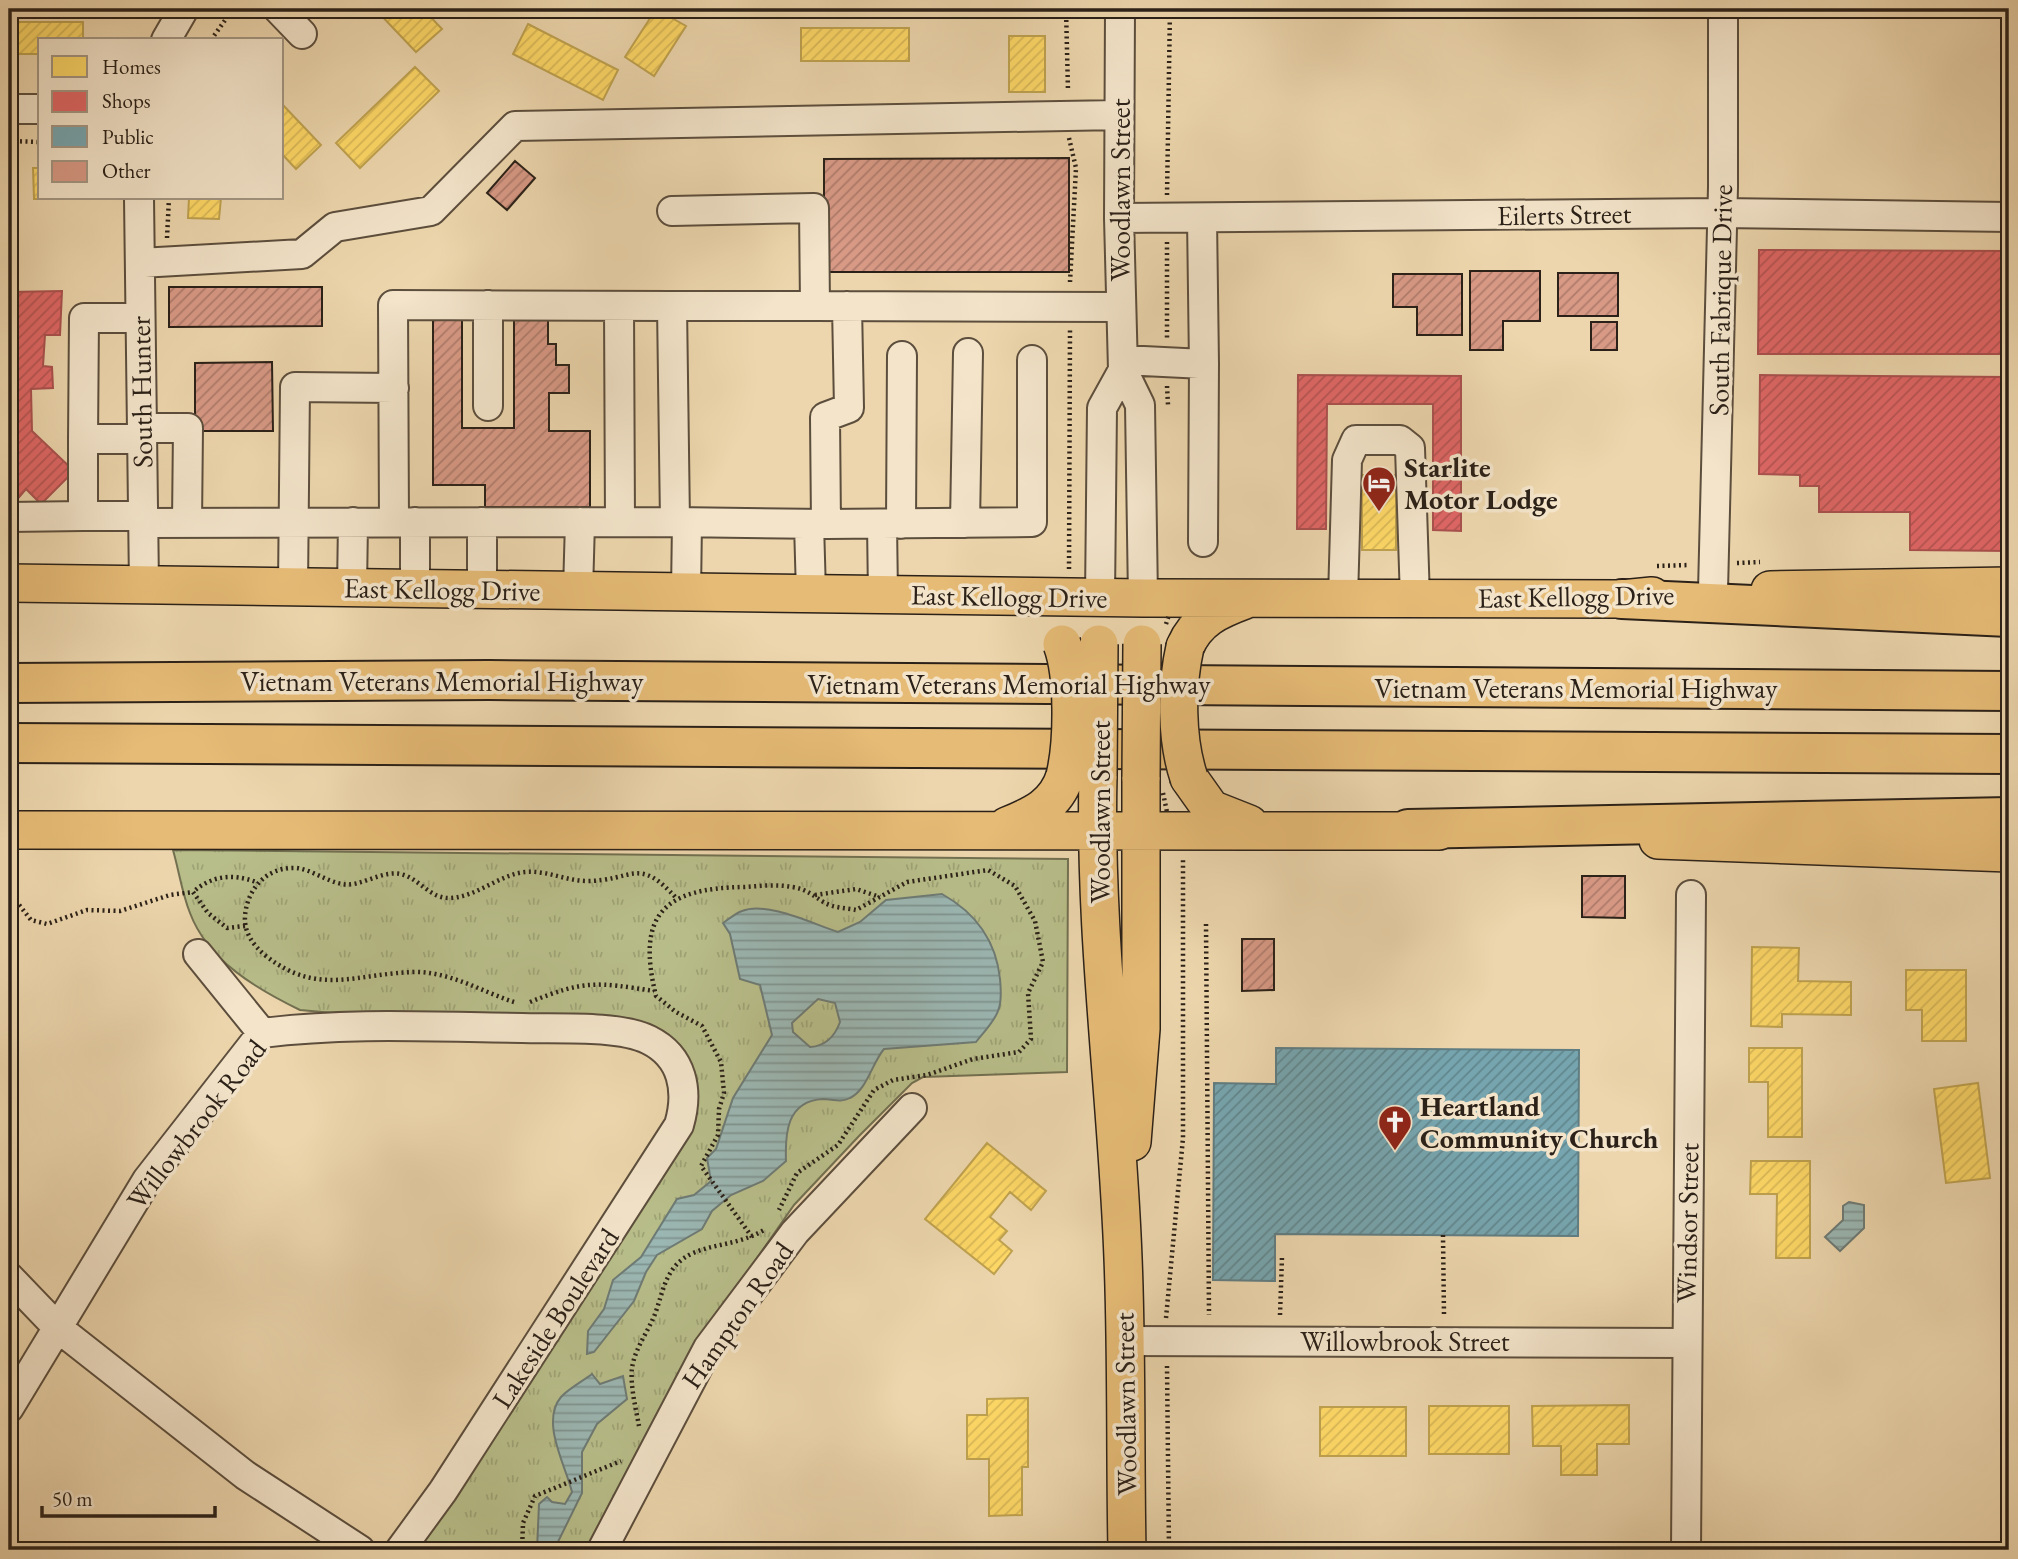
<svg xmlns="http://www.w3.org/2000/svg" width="2018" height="1559" viewBox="0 0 2018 1559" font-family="'EB Garamond',serif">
  <defs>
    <pattern id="grass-tufts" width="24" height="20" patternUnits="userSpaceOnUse" patternTransform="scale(1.75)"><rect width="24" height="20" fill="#b8be8a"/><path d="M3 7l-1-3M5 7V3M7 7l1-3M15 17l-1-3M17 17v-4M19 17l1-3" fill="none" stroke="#9ea376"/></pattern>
    <pattern id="water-rules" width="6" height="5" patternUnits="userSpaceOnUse" patternTransform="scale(1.75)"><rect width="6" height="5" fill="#9bb7b3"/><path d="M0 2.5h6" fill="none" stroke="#7f9491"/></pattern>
    <pattern id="homes-hatch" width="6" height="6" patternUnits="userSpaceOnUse" patternTransform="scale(1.75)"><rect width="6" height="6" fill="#ffd966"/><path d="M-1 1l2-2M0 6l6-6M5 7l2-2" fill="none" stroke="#dbba58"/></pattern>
    <pattern id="shops-hatch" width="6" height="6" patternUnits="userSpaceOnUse" patternTransform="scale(1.75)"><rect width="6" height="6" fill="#e06666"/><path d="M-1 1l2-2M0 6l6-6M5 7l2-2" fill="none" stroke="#b65453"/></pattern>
    <pattern id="public-hatch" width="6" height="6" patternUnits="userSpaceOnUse" patternTransform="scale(1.75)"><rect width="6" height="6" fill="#76a5af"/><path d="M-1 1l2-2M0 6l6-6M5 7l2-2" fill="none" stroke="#61868d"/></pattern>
    <pattern id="building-hatch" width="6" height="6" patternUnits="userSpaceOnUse" patternTransform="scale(1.75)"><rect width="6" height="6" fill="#d89985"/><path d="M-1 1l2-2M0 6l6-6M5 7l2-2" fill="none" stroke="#af7c6c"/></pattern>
  </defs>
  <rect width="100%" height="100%" fill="#edd6ad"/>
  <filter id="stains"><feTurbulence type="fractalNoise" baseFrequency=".00286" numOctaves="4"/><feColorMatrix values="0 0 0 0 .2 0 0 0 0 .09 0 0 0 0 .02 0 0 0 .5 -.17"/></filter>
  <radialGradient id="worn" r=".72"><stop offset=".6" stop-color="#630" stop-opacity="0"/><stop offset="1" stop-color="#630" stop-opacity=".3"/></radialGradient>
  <path fill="url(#grass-tufts)" stroke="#727051" stroke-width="2" d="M173,850L1068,859L1067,1072L923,1077L912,1083L859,1136L794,1205L732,1294L592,1550H424L423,1543L687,1133L673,1043L300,1010C257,989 208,961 190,913C182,893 179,871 173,850Z"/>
  <path fill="url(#water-rules)" stroke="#6e7b75" stroke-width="2" fill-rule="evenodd" d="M942,894C976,913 996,940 1000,979C1001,989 1002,1002 998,1011C994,1022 983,1033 976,1042L884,1049C872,1063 867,1090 850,1098C841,1103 832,1099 823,1099C786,1101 785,1135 786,1161L763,1181L731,1195L712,1211L702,1229L657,1255L646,1272L634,1301L594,1352L587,1354L588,1331L604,1309L613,1280L641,1257L677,1199L694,1195L711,1181L707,1158L716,1149L733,1098L772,1035L760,985L740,979L730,934L723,923C729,919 736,913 742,911C767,901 813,924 838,932L860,922L886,900ZM818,999L835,1003L840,1022C835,1036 825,1046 810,1047L793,1032L792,1023Z
    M1849,1202L1864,1205V1228L1840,1251L1825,1237L1843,1220V1206Z
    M592,1374L600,1384L623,1376L627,1399L597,1424L582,1452V1493L554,1550H537L539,1504L547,1497L552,1502L565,1504L572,1492C566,1466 540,1422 561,1397C569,1388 583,1381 592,1374Z"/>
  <path fill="url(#homes-hatch)" stroke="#bfa24f" stroke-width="2" d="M375,9H423L442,29L416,52Z
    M656,9L686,26L654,76L625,57Z
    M697,9H793V16Z
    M916,9H1012V16H916Z
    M9,22H83V40H40V54H9Z
    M528,24L618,70L603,100L513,54Z
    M801,28H909V61H801Z
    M1009,36H1045V92H1009Z
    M415,67L439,91L360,168L336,143Z
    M282,104L321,145L296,169L282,154Z
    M33,168H40V198L84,199H34Z
    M189,198H221L219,219L188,218Z
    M1362,475H1396V550H1362Z
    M1752,947L1799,948L1798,981L1851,982V1015L1782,1014V1027L1751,1026Z
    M1906,970H1966V1041H1922V1010H1906Z
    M1749,1048H1802V1137H1768V1082H1749Z
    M1978,1083L1990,1178L1946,1183L1934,1089Z
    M987,1143L1046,1191L1031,1210L1010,1192L990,1217L1007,1231L999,1240L1012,1251L994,1274L925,1219Z
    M1751,1161H1810V1258H1776L1777,1194H1750Z
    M1028,1398V1467H1022V1515L989,1516V1459H967V1415H987V1399Z
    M1629,1405V1444H1597V1475H1561V1446H1533L1532,1406Z
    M1429,1406H1509V1454H1429Z
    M1320,1407H1406V1456H1320Z"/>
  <path fill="url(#shops-hatch)" stroke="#aa514f" stroke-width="2" d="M1759,250L2009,251V354H1758Z
    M62,291L60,335H45L43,366L52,367L53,388L31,389L32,431L74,471L41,504L26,489L9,509V292Z
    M1298,375L1461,376V531L1433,530V404H1327L1326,529H1297Z
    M1760,375L2009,377V551L1910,550V512H1819V486H1800V475L1759,474Z"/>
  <path fill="url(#public-hatch)" stroke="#607d82" stroke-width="2" d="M1276,1048L1579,1050L1578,1236L1275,1234V1281L1213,1280L1214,1083L1276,1084Z"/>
  <path fill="url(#building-hatch)" stroke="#2b2118" stroke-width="2" d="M1069,158V272H824V159Z
    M515,161L535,178L507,210L487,193Z
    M1470,271H1540V321H1503V350H1470Z
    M1558,273H1618V316H1558Z
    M1393,274H1462V335H1417V307H1393Z
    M169,287H322V326L169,327Z
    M514,315H548V344H556V365H569V393H549V431H590V507H485V485H433V316H462V428H514Z
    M1591,322H1617V350H1591Z
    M272,362L273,431H195V363Z
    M1582,876H1625V918L1582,917Z
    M1242,939H1274V990L1242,991Z"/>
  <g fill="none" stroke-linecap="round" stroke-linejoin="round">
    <g stroke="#5c4e3d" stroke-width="32">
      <path id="minor" d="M278,9L302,34
        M1120,9L1119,218L1123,370L1140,405L1143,598
        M166,40L184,9
        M9,109H40
        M139,198L144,585
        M672,211L814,208L815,306L1121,307
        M1119,218L1720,213L2009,217
        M1202,218L1204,364
        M140,263L302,254L335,227L431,211L515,126L1119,115
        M619,306L620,522
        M815,306H672L675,522L826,524
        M847,306L849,408L825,417L826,524L1032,522V360
        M140,318H84L83,439H142
        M1123,360L1204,364L1203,542
        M488,406V305
        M142,428H188L187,523
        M83,439V516H143
        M9,517L83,516
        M394,522L393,305L672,306
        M415,522V588
        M482,522V589
        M143,523L675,522
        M965,523L968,353
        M809,524L811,593
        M882,524L883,595
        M901,524L902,356
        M293,587L295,387L394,388
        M352,588L353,522
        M578,591L580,522
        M1713,591L1723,187V9
        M686,592L687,522
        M1100,597L1102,408L1123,370
        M1343,598L1347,460L1356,440H1400L1410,448L1415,599
        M198,954L262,1033
        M9,1277L58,1328L245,1475L360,1550
        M1124,1341L1686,1343
        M9,1408L147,1180L262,1033C349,1022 435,1027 522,1028C556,1029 619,1025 649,1040C683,1057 689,1091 679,1125L443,1491L400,1550
        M602,1550L708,1348L795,1232L912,1108
        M1686,1550L1691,895"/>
    </g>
    <g stroke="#2b2118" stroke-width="40">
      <path id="major" d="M9,583L1143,598L1622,599L1652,596
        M1770,590L2009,586
        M1185,647C1197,619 1218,610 1245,600
        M1098,776C1094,937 1117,1097 1123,1258C1127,1355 1125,1453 1127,1550
        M1189,778L1211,809L1249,824
        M1007,826C1034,815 1056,805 1065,776
        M9,830L1439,831
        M1658,840L2009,853
        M1132,1142L1141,1029V777"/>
    </g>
    <g stroke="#2b2118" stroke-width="42">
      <path id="highway" d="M1622,599L2009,617
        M9,683L489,680L2009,691
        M9,743L2009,754
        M1408,829L2009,817"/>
    </g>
    <path stroke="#2b2118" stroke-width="4.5" stroke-dasharray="2 3.5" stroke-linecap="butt" d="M1066,9L1068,91
      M211,40L233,9
      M1069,138L1076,168L1070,282
      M9,141L40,142
      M1167,195L1170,9
      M167,238L169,198
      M1167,242V338
      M1167,386L1168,405
      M1737,563L1760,562
      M1657,566L1690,565
      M1069,569L1070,329
      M9,892L31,920L47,924L87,910L120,911L170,895L193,892
      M815,895L856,889L880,897
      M1206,924L1209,1315
      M245,926L227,928L208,913L193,892C211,876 232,873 256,882
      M514,1002C483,992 452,973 418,972C360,972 319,998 266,956C253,945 244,933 245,916C247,889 267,866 297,868C312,870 326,881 342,884C361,888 383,868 404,875C420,880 431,899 450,898C477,897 498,875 525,872C547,870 566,881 587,881C633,881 638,855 677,899
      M530,1002C585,980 596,982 654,991
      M1443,1235L1444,1315
      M752,1237L701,1166L718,1135L719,1109L724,1093L721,1062L702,1026L676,1012L656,996C636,915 663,888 744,887C760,886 777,884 792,887C807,889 813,896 825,903C834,908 847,908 856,910L907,882L988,870L1015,886L1035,921L1043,962L1028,993L1031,1039L1019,1052L973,1059L927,1075L893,1080L874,1090L838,1145L797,1173L779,1210
      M1280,1315L1282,1257
      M1166,1318L1183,1138V859
      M1167,1366L1169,1550
      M639,1426C636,1409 630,1386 632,1368C635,1348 648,1332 655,1314C664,1290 665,1266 693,1253C717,1243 738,1245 764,1230
      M522,1550L523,1523L535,1496L621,1461"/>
    <use href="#minor" stroke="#f3e4ca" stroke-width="28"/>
    <use href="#major" stroke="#e6bb76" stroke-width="37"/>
    <use href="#highway" stroke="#e6bb76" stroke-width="38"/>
    <g stroke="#2b2118" stroke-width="40" stroke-linecap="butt">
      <path id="major-bridge" d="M1062,644C1074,676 1073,742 1065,776
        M1185,647C1176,687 1176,739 1189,778
        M1098,776L1099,644
        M1141,777L1142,644"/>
    </g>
    <path stroke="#2b2118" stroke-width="4.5" stroke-dasharray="2 3.5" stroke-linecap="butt" d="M1166,624L1169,615
      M1163,793L1167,812"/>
    <use href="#major-bridge" stroke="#e6bb76" stroke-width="37"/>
  </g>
  <defs>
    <g id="hotel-pin" transform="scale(1.75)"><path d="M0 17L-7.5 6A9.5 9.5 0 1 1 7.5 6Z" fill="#8f2418" stroke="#f3e4ca"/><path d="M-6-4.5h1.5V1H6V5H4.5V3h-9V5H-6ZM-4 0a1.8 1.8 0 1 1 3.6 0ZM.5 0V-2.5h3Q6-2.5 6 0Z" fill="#fff"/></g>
    <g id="church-pin" transform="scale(1.75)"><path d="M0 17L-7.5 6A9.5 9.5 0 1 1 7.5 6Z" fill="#8f2418" stroke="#f3e4ca"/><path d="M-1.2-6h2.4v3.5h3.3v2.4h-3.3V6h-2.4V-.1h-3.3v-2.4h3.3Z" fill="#fff"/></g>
  </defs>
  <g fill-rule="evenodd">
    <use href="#hotel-pin" x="1379" y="483"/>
    <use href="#church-pin" x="1395" y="1122"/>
  </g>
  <g text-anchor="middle" stroke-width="7" stroke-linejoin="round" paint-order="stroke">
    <g font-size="28" fill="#2b2118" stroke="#f3e4ca">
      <text transform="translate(1120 190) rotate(-90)" y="10">Woodlawn Street</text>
      <text transform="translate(1564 214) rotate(-1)" y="10">Eilerts Street</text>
      <text transform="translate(1720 300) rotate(-89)" y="10">South Fabrique Drive</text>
      <text transform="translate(141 392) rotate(-91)" y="10">South Hunter</text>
      <text transform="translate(442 589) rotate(1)" y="10">East Kellogg Drive</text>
      <text transform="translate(1009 596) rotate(1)" y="10">East Kellogg Drive</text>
      <text transform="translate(1576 596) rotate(-1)" y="10">East Kellogg Drive</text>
      <text x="442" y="691">Vietnam Veterans Memorial Highway</text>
      <text x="1009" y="694">Vietnam Veterans Memorial Highway</text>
      <text x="1576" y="698">Vietnam Veterans Memorial Highway</text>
      <text transform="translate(1100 812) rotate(-90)" y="10">Woodlawn Street</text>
      <text transform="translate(196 1124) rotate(-52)" y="10">Willowbrook Road</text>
      <text transform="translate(1687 1223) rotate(-89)" y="10">Windsor Street</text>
      <text transform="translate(737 1315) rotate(-55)" y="10">Hampton Road</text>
      <text transform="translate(555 1318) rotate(-57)" y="10">Lakeside Boulevard</text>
      <text x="1405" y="1351">Willowbrook Street</text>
      <text transform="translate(1125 1404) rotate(-91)" y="10">Woodlawn Street</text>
    </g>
    <g font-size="28" font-weight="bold" fill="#2b2118" stroke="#f3e4ca" text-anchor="start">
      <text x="1404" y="477">Starlite<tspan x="1404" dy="32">Motor Lodge</tspan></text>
      <text x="1420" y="1116">Heartland<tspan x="1420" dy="32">Community Church</tspan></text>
    </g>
  </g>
  <rect width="2018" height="1559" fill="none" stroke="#edd6ad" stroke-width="35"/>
  <rect x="10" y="10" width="1997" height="1538" fill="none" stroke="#2b2118" stroke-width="3.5"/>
  <rect x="18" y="18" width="1983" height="1524" fill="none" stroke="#2b2118" stroke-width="2"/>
  <rect x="38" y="38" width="245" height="161" fill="#f3e4ca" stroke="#a39683" stroke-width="2"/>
  <rect x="52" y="56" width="35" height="21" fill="#ffd966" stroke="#a39683" stroke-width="2"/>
  <text x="102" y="74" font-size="21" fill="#2b2118">Homes</text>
  <rect x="52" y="91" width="35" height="21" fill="#e06666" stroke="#a39683" stroke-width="2"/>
  <text x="102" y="108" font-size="21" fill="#2b2118">Shops</text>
  <rect x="52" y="126" width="35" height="21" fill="#76a5af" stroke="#a39683" stroke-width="2"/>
  <text x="102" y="144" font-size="21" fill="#2b2118">Public</text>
  <rect x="52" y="161" width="35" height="21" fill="#d89985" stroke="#a39683" stroke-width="2"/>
  <text x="102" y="178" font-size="21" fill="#2b2118">Other</text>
  <path d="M42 1506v10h173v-10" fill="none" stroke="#2b2118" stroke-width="3.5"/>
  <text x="52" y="1506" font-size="21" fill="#2b2118" stroke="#f3e4ca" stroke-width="5" paint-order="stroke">50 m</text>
  <rect width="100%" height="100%" filter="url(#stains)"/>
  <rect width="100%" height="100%" fill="url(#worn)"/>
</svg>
